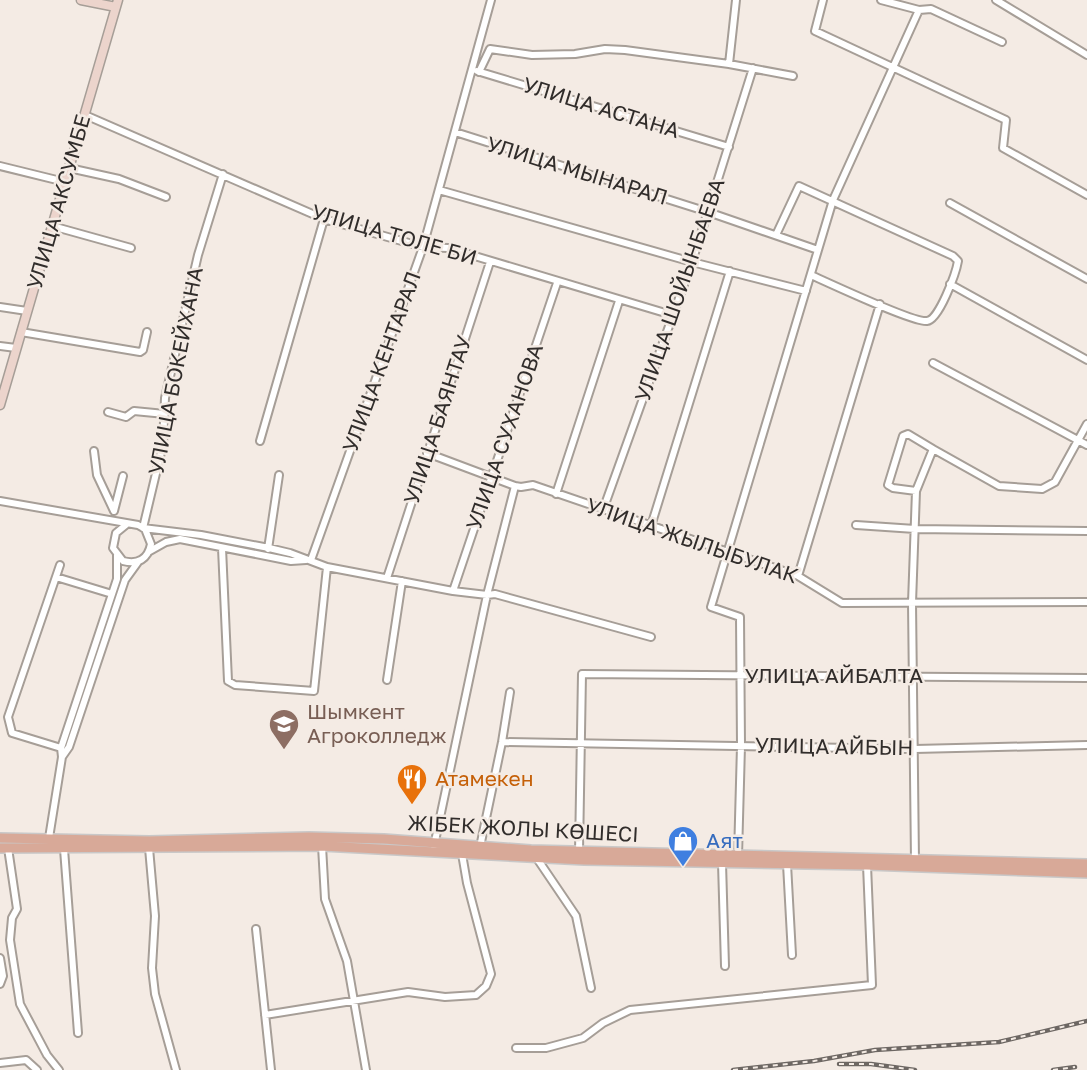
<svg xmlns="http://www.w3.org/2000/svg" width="1087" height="1070" viewBox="0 0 1087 1070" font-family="'Golos Text',sans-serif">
  <rect width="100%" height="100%" fill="#f4ebe4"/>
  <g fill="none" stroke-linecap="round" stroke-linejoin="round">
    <g stroke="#a69e97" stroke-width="10">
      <path id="street" d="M823,0L815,31L1006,120L1003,148L1087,195
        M881,0L919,10L931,9L1002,42
        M996,0L1087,55
        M729,64L736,0
        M477,71L729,147
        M479,72L490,49L532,55L575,54L605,49L625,50L729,64L793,76
        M85,115L324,219L423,247L448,248L672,315
        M455,132L708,212L818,250
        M0,166L65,182
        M69,168L119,179L166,197
        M223,174L198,255L165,398L163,444L143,528L201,535L269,548L290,553L327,567L453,591L487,595L495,594L651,637
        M439,190L692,262L806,291
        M950,203L1087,279
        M52,226L131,248
        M776,235L799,186L953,256L958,261C956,273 939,320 927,321C914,323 829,283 811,275
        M950,284L1087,360
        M0,307L27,311
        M21,332L140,352L143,350L147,332
        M0,346L16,348
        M933,363L1087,445
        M108,412L126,417L134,411L165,414
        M260,441L324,219
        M94,451L97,475L114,511
        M427,453L515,486L521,487L533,485L798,576L842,603L1087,602
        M916,491L893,488L888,485L903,436L908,434L933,449
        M556,494L619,301
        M0,501L138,525L145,529L151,544C148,559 138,565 123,561L113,548L116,533L127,524
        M603,510L692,262L753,68
        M114,511L123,476
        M856,525L915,529L1087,531
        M651,526L730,271
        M222,548L228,681L235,685L314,691L327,567
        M268,549L279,475
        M150,551L166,542L180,539L291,561L306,560
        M311,560L423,247L491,0
        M60,565L8,717L12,733L61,748
        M798,576L880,304
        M56,577L112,594
        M387,578L490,262
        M453,591L557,283
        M387,680L402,581
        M502,742L915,749L1087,745
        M62,757L69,747L125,580L138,562
        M49,838L62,757L61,748L117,579V555
        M322,846L325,899L347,961L366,1070
        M434,846L487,595L515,486
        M480,847L502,742L510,692
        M8,848L17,909L12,918L10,940L20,1004L47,1055L59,1070
        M149,848L155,916L152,968L155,994L176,1070
        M64,849L78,1033
        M579,852L582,674L1087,678
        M738,856L741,746L740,617L711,607L833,200L919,10
        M536,857L576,916L591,988
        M915,861L912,603L916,491L933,449L999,486L1042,489L1055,482L1087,424
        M722,863L725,966
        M787,864L792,955
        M256,929L271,1070
        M0,958L3,976L0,984
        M265,1015L408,992L445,997L476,995L486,986L491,974L467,883L462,854
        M516,1048H546L583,1038L603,1023L630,1010L872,985L867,865
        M0,1063L26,1060L37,1070"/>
    </g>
    <g stroke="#a69e97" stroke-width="11">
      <path id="secondary" d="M81,0L116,7
        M0,405L118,0"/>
    </g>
    <g stroke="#c9c8c8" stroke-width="12">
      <path id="primary" d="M0,838L149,841L309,837L384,839L531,850L1087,864
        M0,848L322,846L584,860L867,865L1087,873"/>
    </g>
    <use href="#street" stroke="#fff" stroke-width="6"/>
    <use href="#secondary" stroke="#ecd4cc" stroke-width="8"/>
    <use href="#primary" stroke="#d8a998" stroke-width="9"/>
    <g stroke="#6d6763" stroke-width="4.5">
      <path id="rail" d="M839,1064H871L915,1070
        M733,1070L814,1061L875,1050L999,1042L1087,1021
        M1053,1070L1075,1067"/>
    </g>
    <use href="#rail" stroke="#f4ebe4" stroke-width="2" stroke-dasharray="5" stroke-linecap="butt"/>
  </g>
  <defs>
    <g id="university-pin" transform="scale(1.575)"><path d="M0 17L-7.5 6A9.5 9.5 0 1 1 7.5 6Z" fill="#8d6e63" stroke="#f4ebe4"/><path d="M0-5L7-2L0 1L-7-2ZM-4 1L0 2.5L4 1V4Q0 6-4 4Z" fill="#fff"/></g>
    <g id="restaurant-pin" transform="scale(1.575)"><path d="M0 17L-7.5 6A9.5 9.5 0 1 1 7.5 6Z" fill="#e8710a" stroke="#f4ebe4"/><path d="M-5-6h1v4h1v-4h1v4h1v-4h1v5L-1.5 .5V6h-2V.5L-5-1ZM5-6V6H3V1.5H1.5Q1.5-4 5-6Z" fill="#fff"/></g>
    <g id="shop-pin" transform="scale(1.575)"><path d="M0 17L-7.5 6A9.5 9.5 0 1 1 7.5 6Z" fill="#3f7fe0" stroke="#f4ebe4"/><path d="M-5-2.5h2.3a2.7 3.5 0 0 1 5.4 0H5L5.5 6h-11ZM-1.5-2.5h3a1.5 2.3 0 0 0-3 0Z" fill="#fff"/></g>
  </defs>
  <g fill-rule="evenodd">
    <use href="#university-pin" x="284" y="724"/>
    <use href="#restaurant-pin" x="412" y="779"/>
    <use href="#shop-pin" x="683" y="841"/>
  </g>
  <g text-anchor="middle" stroke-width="5" stroke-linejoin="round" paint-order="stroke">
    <g font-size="21" fill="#312d2b" stroke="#f4ebe4">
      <text transform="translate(601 108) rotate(17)" y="7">УЛИЦА АСТАНА</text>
      <text transform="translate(577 171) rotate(17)" y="7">УЛИЦА МЫНАРАЛ</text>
      <text transform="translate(59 202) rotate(-74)" y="7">УЛИЦА АКСУМБЕ</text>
      <text transform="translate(394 235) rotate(16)" y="7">УЛИЦА ТОЛЕ БИ</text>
      <text transform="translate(680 290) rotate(-71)" y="7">УЛИЦА ШОЙЫНБАЕВА</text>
      <text transform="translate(382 362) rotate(-70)" y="7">УЛИЦА КЕНТАРАЛ</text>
      <text transform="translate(176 371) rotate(-79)" y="7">УЛИЦА БОКЕЙХАНА</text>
      <text transform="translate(438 420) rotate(-72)" y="7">УЛИЦА БАЯНТАУ</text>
      <text transform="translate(505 437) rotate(-71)" y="7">УЛИЦА СУХАНОВА</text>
      <text transform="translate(692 541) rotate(19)" y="7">УЛИЦА ЖЫЛЫБУЛАК</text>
      <text x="834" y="683">УЛИЦА АЙБАЛТА</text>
      <text transform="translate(834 747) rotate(1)" y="7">УЛИЦА АЙБЫН</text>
      <text transform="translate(523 829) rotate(3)" y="7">ЖІБЕК ЖОЛЫ КӨШЕСІ</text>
    </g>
    <g font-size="21" fill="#785e54" stroke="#f4ebe4" text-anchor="start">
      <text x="307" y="719">Шымкент<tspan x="307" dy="24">Агроколледж</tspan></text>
    </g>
    <g font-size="21" fill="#c56008" stroke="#f4ebe4" text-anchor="start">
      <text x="435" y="786">Атамекен</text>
    </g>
    <g font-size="21" fill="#366cbe" stroke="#f4ebe4" text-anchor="start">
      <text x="706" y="848">Аят</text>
    </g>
  </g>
</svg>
